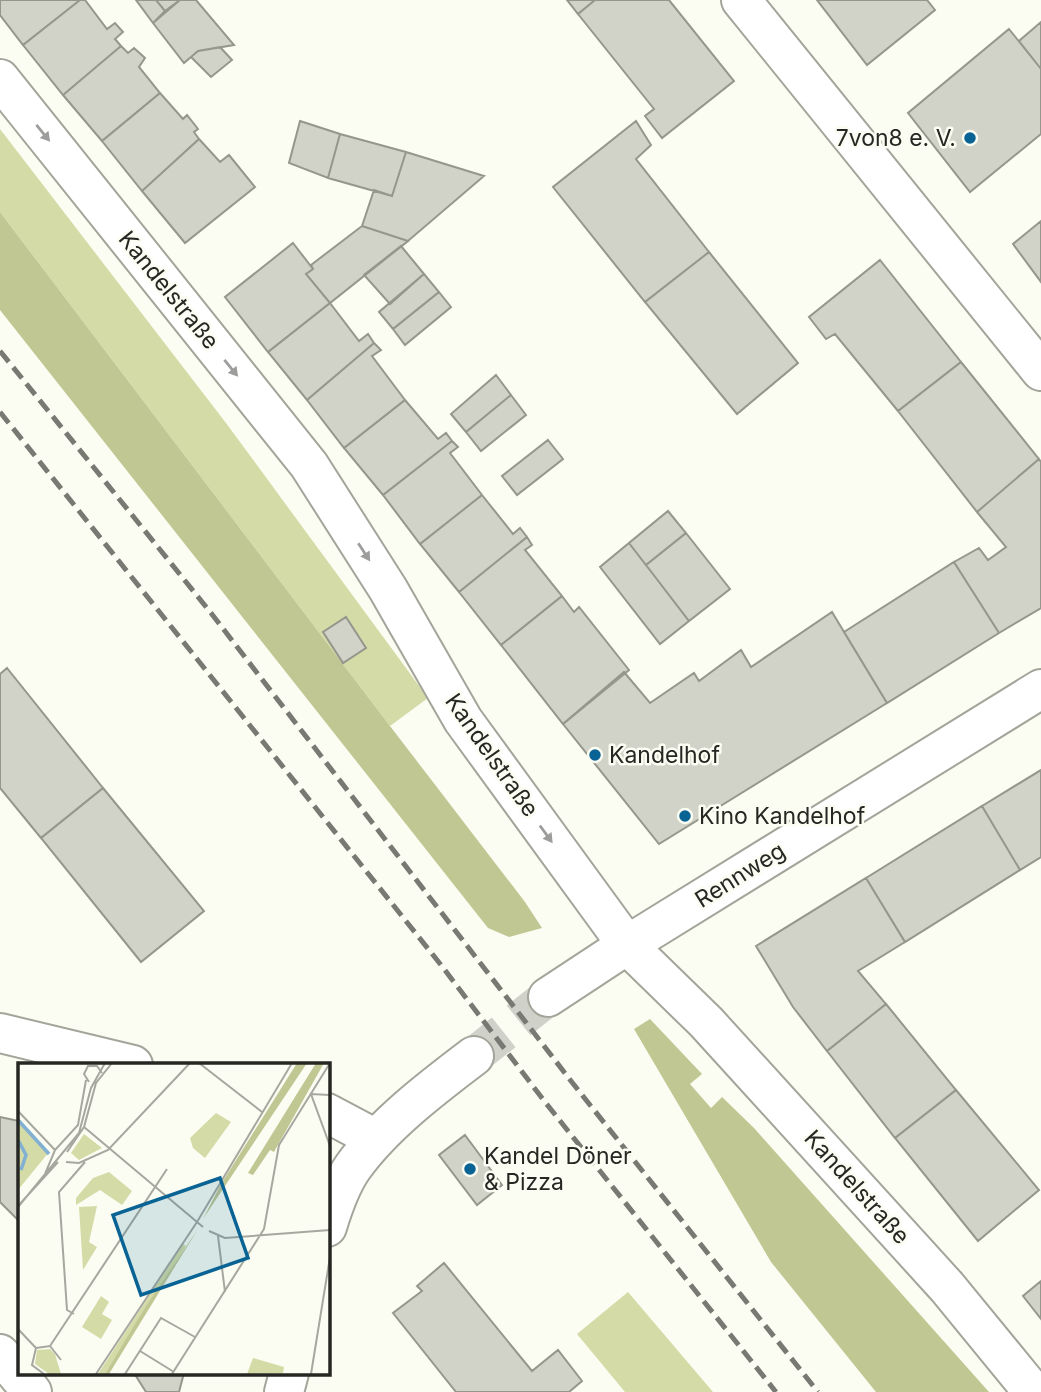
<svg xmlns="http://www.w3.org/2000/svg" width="1041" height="1392" viewBox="0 0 1041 1392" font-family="Inter,sans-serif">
  <rect width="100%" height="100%" fill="#fbfdf2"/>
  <path fill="#d4dba6" d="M0,129L226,423L428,698L390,726L0,212Z
    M628,1292L713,1392H625L577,1334Z"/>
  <path fill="#c1c793" d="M0,212L390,726L525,902L542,928L509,937L488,928L0,310Z
    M650,1019L702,1074L690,1084L711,1108L722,1097L754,1128L989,1392H876L771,1262L634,1029Z"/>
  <path fill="#d1d2c8" stroke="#95968c" stroke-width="2" d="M0,0H80L23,45L0,15Z
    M80,0H85L107,29L115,23L123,32L115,39L121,46L63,95L23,45Z
    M136,0H156L165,11L153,23Z
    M156,0H180L165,11Z
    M180,0H196L234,45L198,51L184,63L153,23Z
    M567,0H595L578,14Z
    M595,0H669L734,81L662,138L645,116L654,109L578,14Z
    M817,0H927L935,10L867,65Z
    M1041,22V69L1019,41Z
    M1009,29L1041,69V134L970,192L908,113Z
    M121,46L128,53L134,48L145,58L139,67L160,93L102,141L63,95Z
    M220,47L232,60L211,77L191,57L198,51Z
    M160,93L183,119L187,115L198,129L194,132L199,139L142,191L102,141Z
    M300,121L340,134L328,178L289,163Z
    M636,121L651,145L636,159L709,252L645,302L553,187Z
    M340,134L406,152L392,196L328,178Z
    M199,139L220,162L229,155L255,187L185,243L142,191Z
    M406,152L484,176L408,241L362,226L374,190L392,196Z
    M1041,221V282L1013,244Z
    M362,226L408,241L330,303L306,274L313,269L311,265Z
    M293,243L313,269L306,274L330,303L268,352L225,297Z
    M401,246L424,274L390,304L364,275Z
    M709,252L798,363L737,414L645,302Z
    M880,260L961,362L898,411L835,334L826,339L809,317Z
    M424,274L439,292L393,329L379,312Z
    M439,292L451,307L405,345L393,329Z
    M330,303L359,341L368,334L374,343L307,400L268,352Z
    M374,343L381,350L372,356L405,400L344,448L307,400Z
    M961,362L1039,459L977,512L898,411Z
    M496,375L511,395L466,432L451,414Z
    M511,395L526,415L481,451L466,432Z
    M405,400L438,439L446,433L452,441L383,495L344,448Z
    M548,440L563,459L517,495L502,476Z
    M452,441L458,447L450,453L482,495L420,544L383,495Z
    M1039,459L1041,462V608L999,633L954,562L979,548L988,560L1006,547L977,512Z
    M482,495L513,534L520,528L527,537L459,592L420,544Z
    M668,511L686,533L646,565L629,543Z
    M686,533L730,589L689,621L646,565Z
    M527,537L532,545L525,550L562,596L501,645L459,592Z
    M629,543L689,621L660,644L600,567Z
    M954,562L999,633L887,703L844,632Z
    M562,596L574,612L579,607L629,670L563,724L501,645Z
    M832,612L887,703L659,844L563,724L624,672L650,703L694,673L699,681L741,650L751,667Z
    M346,617L366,648L343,663L323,632Z
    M7,668L103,788L41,838L0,788V674Z
    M1041,770V857L1020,870L982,806Z
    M103,788L204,911L141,962L41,838Z
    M982,806L1020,870L905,942L866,878Z
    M866,878L905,942L858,971L886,1004L827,1051L793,1007L756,946Z
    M886,1004L956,1090L895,1138L827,1051Z
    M956,1090L1039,1190L978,1241L895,1138Z
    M0,1117L19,1121V1221L0,1202Z
    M465,1135L502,1185L477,1205L439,1155Z
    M444,1263L532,1371L558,1350L582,1381L569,1392H456L393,1313L422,1291L417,1286Z
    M1041,1281V1319L1023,1296Z
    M134,1373H184L179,1392H146Z"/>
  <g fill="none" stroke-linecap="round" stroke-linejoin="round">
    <path stroke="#d0d2c9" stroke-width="38" stroke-dasharray="38 19" stroke-linecap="butt" d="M474,1056L548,997"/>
    <g stroke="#a3a49a" stroke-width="42">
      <path id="street" d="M741,0L1041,371
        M0,79L309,465L388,589L463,720L627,945L706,1022L947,1287L1033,1392"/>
    </g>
    <g stroke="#a3a49a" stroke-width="42">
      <path id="secondary" d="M548,997L627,945L1041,689
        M0,1033L133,1065
        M327,1113L376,1139
        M327,1227C333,1207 341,1184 353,1167C383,1125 433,1087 474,1056
        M0,1354L32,1392
        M284,1392L289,1373"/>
    </g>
    <use href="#street" stroke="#fff" stroke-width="38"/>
    <use href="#secondary" stroke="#fff" stroke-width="38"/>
    <path stroke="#777972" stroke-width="5" stroke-dasharray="14 7" stroke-linecap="butt" d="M0,351L211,613L571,1081L818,1392
      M0,412L441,965L545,1102L776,1392"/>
  </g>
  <defs><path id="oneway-solid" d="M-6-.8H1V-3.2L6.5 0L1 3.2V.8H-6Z" transform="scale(1.75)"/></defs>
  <g fill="#9d9e9c">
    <use href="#oneway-solid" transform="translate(43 133) rotate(51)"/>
    <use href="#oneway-solid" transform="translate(231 368) rotate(51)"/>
    <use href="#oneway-solid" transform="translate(364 552) rotate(57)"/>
    <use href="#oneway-solid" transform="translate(546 834) rotate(54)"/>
  </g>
  <g fill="#096394" stroke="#fbfdf2" stroke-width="2.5">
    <circle cx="970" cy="138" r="7"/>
    <circle cx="595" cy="755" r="7"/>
    <circle cx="685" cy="816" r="7"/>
    <circle cx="470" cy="1169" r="7"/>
  </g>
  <g text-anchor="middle" stroke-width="5" stroke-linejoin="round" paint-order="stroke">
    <g font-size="23" fill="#262723" stroke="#fbfdf2" text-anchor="start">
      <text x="956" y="146" text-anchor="end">7von8 e. V.</text>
      <text x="609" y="763">Kandelhof</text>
      <text x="699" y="824">Kino Kandelhof</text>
      <text x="484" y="1164">Kandel Döner<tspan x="484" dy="26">&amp; Pizza</tspan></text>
    </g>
    <g font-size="23" fill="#262723" stroke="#fbfdf2">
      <text transform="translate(169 290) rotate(51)" y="8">Kandelstraße</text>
      <text transform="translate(492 755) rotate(55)" y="8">Kandelstraße</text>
      <text transform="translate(740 875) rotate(-32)" y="8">Rennweg</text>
      <text transform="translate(857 1187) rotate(48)" y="8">Kandelstraße</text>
    </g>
  </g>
  <g transform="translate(18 1063)">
    <rect width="312" height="312" fill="#fbfdf2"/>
    <path d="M198,50L213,59L187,95L175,85L172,75ZM0,55L31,89L0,127ZM66,71L84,85L61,97L53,90ZM91,109L114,128L104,142L82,127L58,142V135L75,115ZM79,143L71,179L79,184L65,207L61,144ZM165,181L168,183L87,311H80ZM83,233L91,239L84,251L94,257L83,276L64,264ZM32,286L37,291L43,311H31L17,301L19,287ZM235,295L266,304L265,310L229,311Z" fill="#d4dba6"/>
    <path d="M279,0H289L185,156L203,121ZM298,0H306L256,89L252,87L235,112L230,110ZM180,166L91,311H87L128,243Z" fill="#c1c793"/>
    <path fill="none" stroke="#81b0d3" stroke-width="3.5" d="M0,57L31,91M0,77L8,92L3,107"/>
    <path fill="none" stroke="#a6a79f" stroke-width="2" d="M181,0L244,49M71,19L66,11L70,3H79L84,10M312,32L293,31L312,83M0,48L37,87M66,64L185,164M49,89L66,64L78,20L94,0M48,99L61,100L90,87L172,0M27,111L37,87L60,62L68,17M0,143L40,99M0,144L61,70L73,25L87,0M191,168L207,175L312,167M200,173L207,229M56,251L49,247L41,129L67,99M0,266L18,285M32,283L149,106M18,285L32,283L43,297M18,285L14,302L26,311M122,288L156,309M78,311L179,159L274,0M107,311L143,255L177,274M154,311L246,166L261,82L312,0M293,311L312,194"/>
    <path fill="#096394" fill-opacity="0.15" stroke="#096394" stroke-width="3.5" d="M202,115L230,195L123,232L95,152Z"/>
    <rect width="312" height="312" fill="none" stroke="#262723" stroke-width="3.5"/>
  </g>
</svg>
